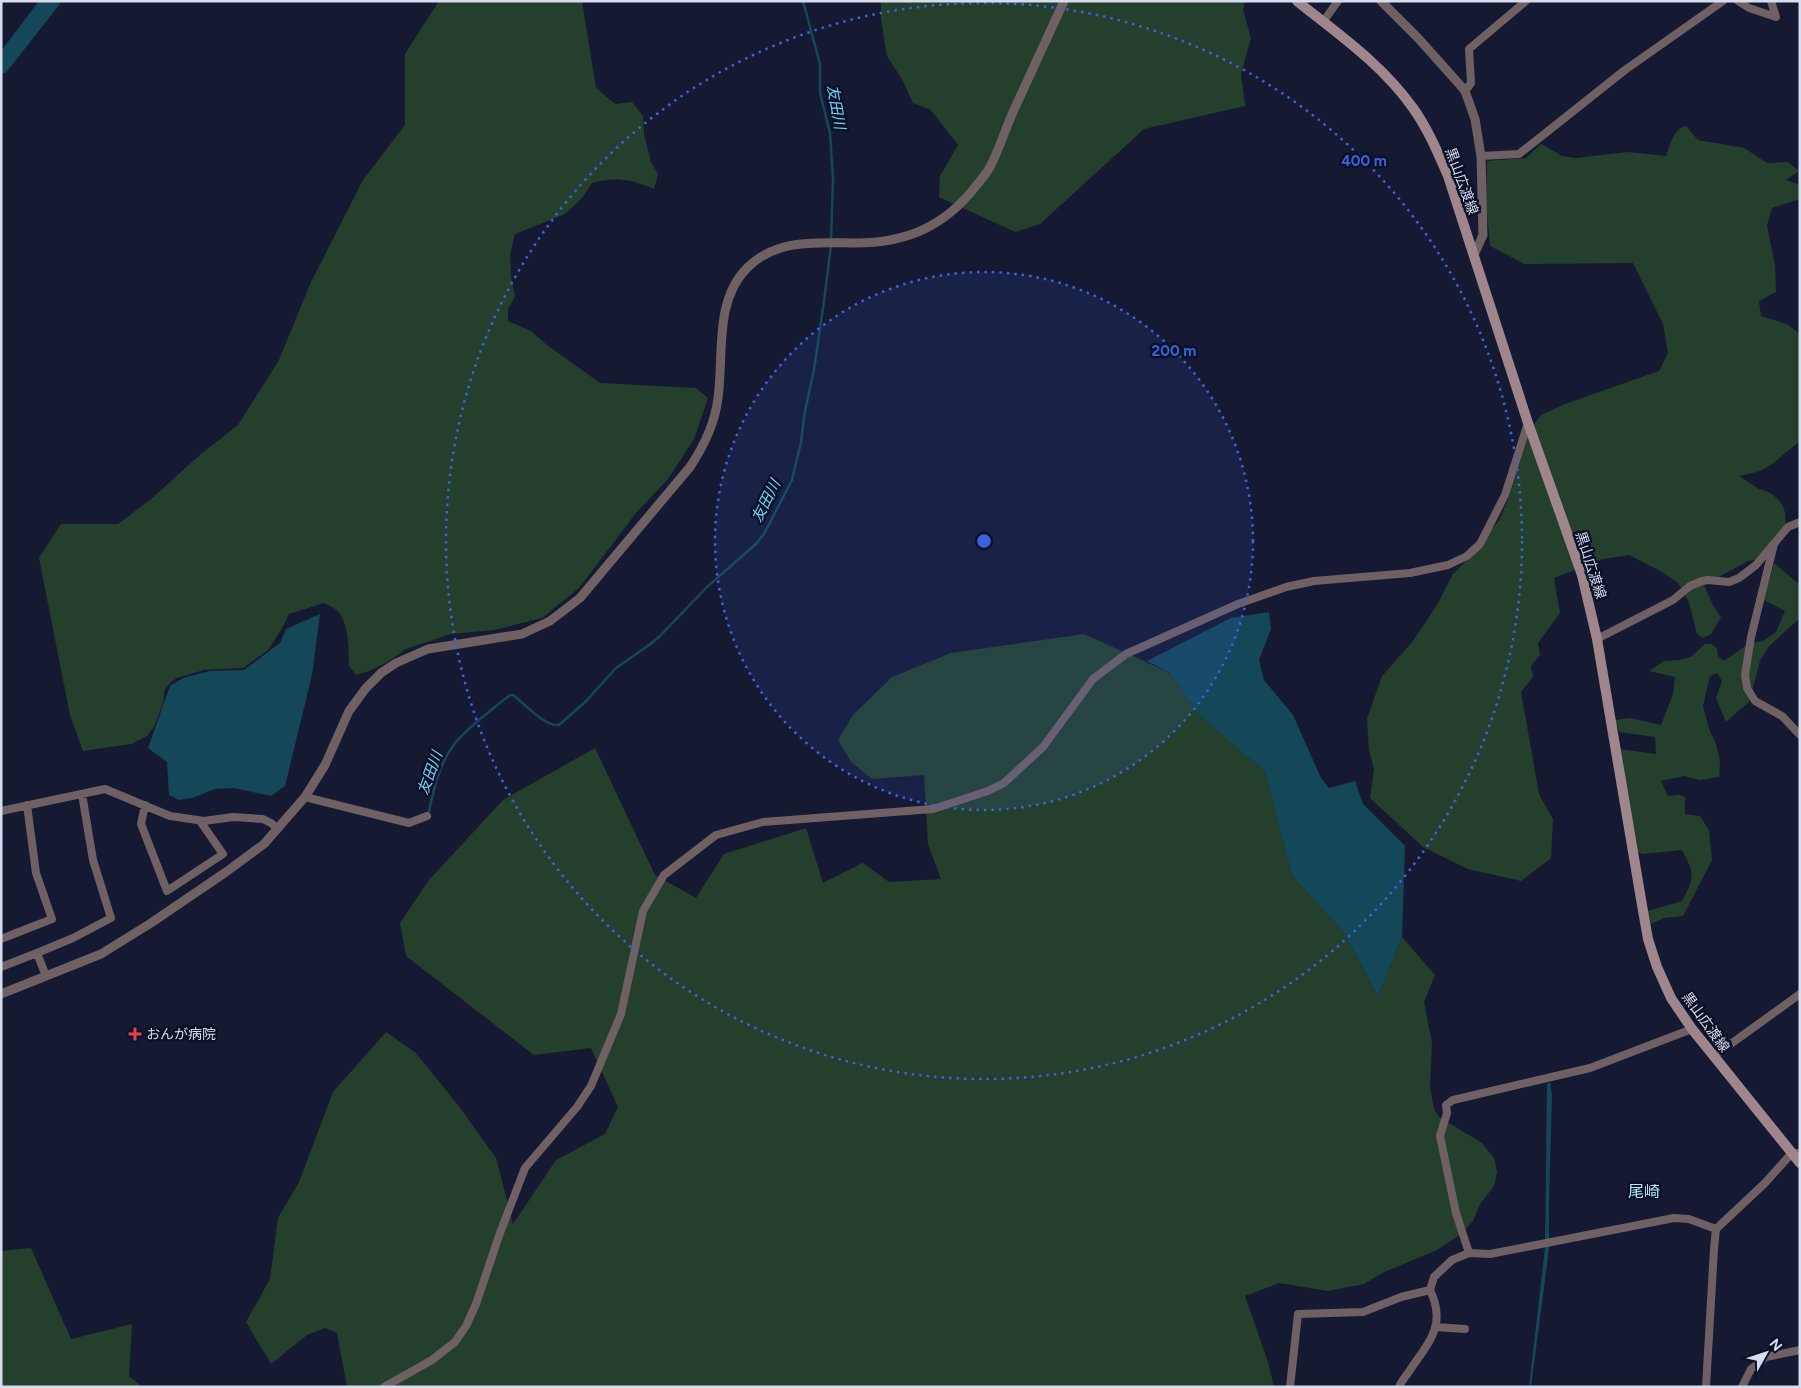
<svg xmlns="http://www.w3.org/2000/svg" width="1801" height="1388" viewBox="0 0 1801 1388" font-family="Figtree,'Noto Sans JP',sans-serif">
  <rect width="100%" height="100%" fill="#151a32"/>
  <path fill="#24402c" d="M439,1H582L596,88L615,104L632,102L643,116L644,134L651,162L658,174L654,189C630,179 618,176 592,183L582,198L565,214L515,234L510,254L511,277L515,297L508,309V321L531,331L547,345L600,383L696,388L708,398L694,439L668,479L636,513L579,588L542,618L494,630L451,634L406,649L386,663L369,671L356,675L349,666C349,650 349,625 338,611C335,608 328,605 324,603L289,614L281,630L268,650L243,668L204,670L177,678L171,682L165,689L163,703L154,727L147,736L131,744L83,751L70,715L39,558L61,524H118L150,500L201,454L238,425L279,360L311,282L363,180L405,125V54Z
    M881,1H1245L1243,10L1251,38L1241,74L1245,106L1144,129L1040,224L1015,232L939,197L940,176L958,145L931,110L913,103L903,81L887,56L881,19Z
    M1686,126L1698,140L1744,148L1767,163L1788,162L1799,171L1786,180L1800,185V199L1772,208L1767,225L1775,266L1776,292L1759,301L1761,316L1787,324L1800,334V441L1772,464L1760,471L1739,476C1746,480 1752,485 1759,489C1763,490 1767,491 1770,493C1798,511 1782,538 1769,558L1748,561L1704,585L1713,605L1721,617L1711,634L1703,638L1697,634L1689,602L1678,583L1664,573L1629,555L1603,559L1554,578L1560,613L1538,643L1540,655L1531,666L1533,677L1521,692L1539,794L1553,819L1551,858L1521,881L1468,869L1423,847L1370,798L1374,769L1369,750L1367,719L1382,676L1413,641L1437,605L1453,574L1466,561L1480,541L1499,521L1509,497L1527,439L1535,423L1541,415L1565,404L1659,371L1668,353L1663,324L1633,263L1525,264L1490,246L1486,201L1487,161L1526,158L1541,144L1562,156L1576,158L1628,152L1666,156C1671,144 1673,129 1686,126Z
    M1774,563L1800,585V618L1769,646L1760,661L1749,702L1726,722L1716,698L1722,681L1717,673L1710,676L1703,706L1709,729L1716,744L1720,761L1719,777L1700,780L1684,776L1661,781L1668,796L1680,795L1685,797V814L1700,816L1709,830L1712,860L1683,916L1663,918L1651,924L1648,911L1682,901C1695,876 1695,875 1682,850L1643,854L1636,851L1619,749L1656,754L1655,737L1619,732L1615,720L1630,718L1661,725L1673,694L1675,677L1649,671L1664,661L1679,660L1691,657L1705,644H1711L1717,648L1718,656L1724,661L1748,644L1763,641L1776,632L1785,611L1764,600Z
    M1084,634L1170,673L1198,714L1265,772L1292,876L1344,933L1378,996L1402,937L1435,975L1424,1002L1432,1043L1430,1087L1434,1109L1439,1117L1482,1143L1494,1158L1497,1172L1494,1186L1480,1204L1473,1221L1461,1234L1437,1250L1382,1273L1364,1284L1328,1291L1279,1283L1245,1296L1268,1362L1274,1387H347L337,1333L325,1328L307,1335L271,1364L246,1322L270,1279L278,1218L299,1182L333,1092L386,1032L415,1052L458,1105L496,1158L513,1224L556,1160L605,1134L618,1107L591,1048L534,1055L406,956L400,923L429,880L503,800L595,748L655,875L696,898L724,854L806,828L823,883L863,863L889,882L941,879L928,844L924,775L872,779L851,762L838,740L853,715L892,677L951,653Z
    M31,1248L71,1339L132,1324L129,1376L142,1387H1V1251Z"/>
  <path fill="#144859" d="M39,1H48L1,63V51Z
    M1269,612L1271,629L1259,660L1264,680L1293,715L1321,778L1329,788L1355,781L1363,804L1405,846L1402,937L1378,996L1344,933L1292,876L1265,772L1198,714L1170,673L1147,661L1231,618Z
    M320,614L312,675L285,786L271,796L234,788L215,789L192,798L179,800L169,795L167,762L148,748L170,686L183,678L210,671L244,670L280,643L286,629Z
    M1550,1082L1552,1095L1549,1202V1249L1531,1387H1529L1545,1248L1547,1084Z"/>
  <g fill="none" stroke-linecap="round" stroke-linejoin="round">
    <path stroke="#144859" stroke-width="2.5" d="M803,1L820,64V93L830,133L833,179L831,240
      M429,811C434,788 439,765 453,746C464,730 494,708 510,695H513C524,703 545,727 559,725L586,701L616,668L649,645L660,636L707,587L757,543L765,532L792,480L801,442L805,411L814,370L824,301L831,245"/>
    <path stroke="#144859" stroke-width="16" d="M1,66L52,1"/>
    <path stroke="#6f6063" stroke-width="8" d="M1738,1L1749,8L1776,17L1771,1
      M1323,22L1338,1
      M1465,91L1471,83L1469,49L1526,1
      M1481,156L1519,154L1625,70L1723,1
      M1774,544L1751,637L1745,675L1747,688L1755,701L1782,716L1800,735
      M1597,639L1673,600L1690,586L1702,581L1708,580L1729,582L1739,578L1756,565L1788,527L1800,522
      M305,797L409,823L427,816
      M145,805L141,824L167,891L223,854L200,821
      M1,811L105,789L170,816L204,821L233,817L263,819L271,823L278,829
      M1,939L52,919L36,873L27,805
      M1,967L37,953
      M46,976L37,953L73,938L111,918L93,860L82,794
      M1714,1056L1800,994
      M1469,1253L1456,1213L1440,1136L1447,1113L1446,1105L1453,1100L1590,1068L1692,1029
      M1435,1327L1465,1329
      M384,1387L432,1360L455,1342L466,1326L476,1304L500,1233L525,1168L577,1107L591,1086L621,1014L643,911L664,875L716,835L763,822L933,809L988,791L1004,783L1043,747L1093,679L1126,654L1238,604L1286,587L1314,581L1410,573L1448,565L1467,556L1480,544L1505,495L1528,423
      M1290,1387L1298,1314L1363,1312L1401,1297L1430,1290
      M1399,1387C1402,1380 1408,1374 1412,1367C1431,1340 1446,1323 1430,1290L1434,1277L1452,1260L1469,1253L1490,1254L1674,1218L1689,1219L1716,1229
      M1706,1387L1714,1249L1716,1229L1765,1183L1792,1153H1800
      M1742,1387L1751,1369L1766,1357L1800,1350"/>
    <path stroke="#6f6063" stroke-width="9" d="M1381,1L1418,38L1460,85L1465,91L1475,119L1481,156L1483,235L1474,255
      M1,994L101,954L151,923L226,872L264,844L305,797L325,765L349,711L366,688L381,673L396,663L428,649L522,634L550,621L580,598L690,467C704,446 715,423 718,398C724,355 714,301 747,268C777,238 817,243 855,243C906,243 944,227 976,186C981,180 986,174 990,167C999,150 1005,130 1013,112C1030,75 1047,38 1064,1"/>
    <path stroke="#9f868c" stroke-width="10" d="M1297,1C1338,34 1382,64 1413,108C1428,129 1438,153 1448,176L1528,423L1582,575L1597,639L1642,905L1648,939L1657,967L1671,998L1692,1029L1800,1163"/>
  </g>
  <circle cx="984" cy="541" r="269" fill="#3963db" fill-opacity=".12"/>
  <g fill="none" stroke="#3963db" stroke-width="2.5" stroke-dasharray="2.5 5">
    <circle cx="984" cy="541" r="269"/>
    <circle cx="984" cy="541" r="538"/>
  </g>
  <path fill="#e0444e" stroke="#0c1128" stroke-width="2" d="M132.5 1026.5h5v5h5v5h-5v5h-5v-5h-5v-5h5z"/>
  <g text-anchor="middle" stroke-width="5" stroke-linejoin="round" paint-order="stroke">
    <g font-size="14" fill="#d8dded" stroke="#0c1128">
      <text transform="translate(1462 181) rotate(70)" y="5">黒山広渡線</text>
      <text transform="translate(1591 565) rotate(72)" y="5">黒山広渡線</text>
      <text transform="translate(1706 1022) rotate(54)" y="5">黒山広渡線</text>
    </g>
    <g font-size="14" fill="#d8dded" stroke="#0c1128" text-anchor="start">
      <text x="146" y="1039">おんが病院</text>
    </g>
    <g font-size="15" font-style="italic" fill="#6fd4f7" stroke="#0c1128">
      <text transform="translate(836 107) rotate(80)" y="5">友田川</text>
      <text transform="translate(766 501) rotate(-63)" y="5">友田川</text>
      <text transform="translate(430 773) rotate(-70)" y="5">友田川</text>
    </g>
    <g font-size="16" fill="#b4e8fc" stroke="#0c1128">
      <text x="1644" y="1197">尾崎</text>
    </g>
  </g>
  <circle cx="984" cy="541" r="8" fill="#3963db" stroke="#0c1128" stroke-width="2.5"/>
  <g font-size="15" text-anchor="middle" font-weight="bold" fill="#3963db" stroke="#0c1128" stroke-width="5" stroke-linejoin="round" paint-order="stroke">
    <text x="1364" y="166">400 m</text>
    <text x="1174" y="356">200 m</text>
  </g>
  <rect width="1801" height="1388" fill="none" stroke="#d8dded" stroke-width="5"/>
  <g transform="translate(1766 1353) rotate(50)" stroke="#0c1128" stroke-width="4" paint-order="stroke">
  <path d="M0-4L9 19L0 12L-9 19Z" fill="#d8dded"/>
  <text y="-8" font-size="14" font-weight="bold" text-anchor="middle" fill="#d8dded">N</text>
  </g>
</svg>
